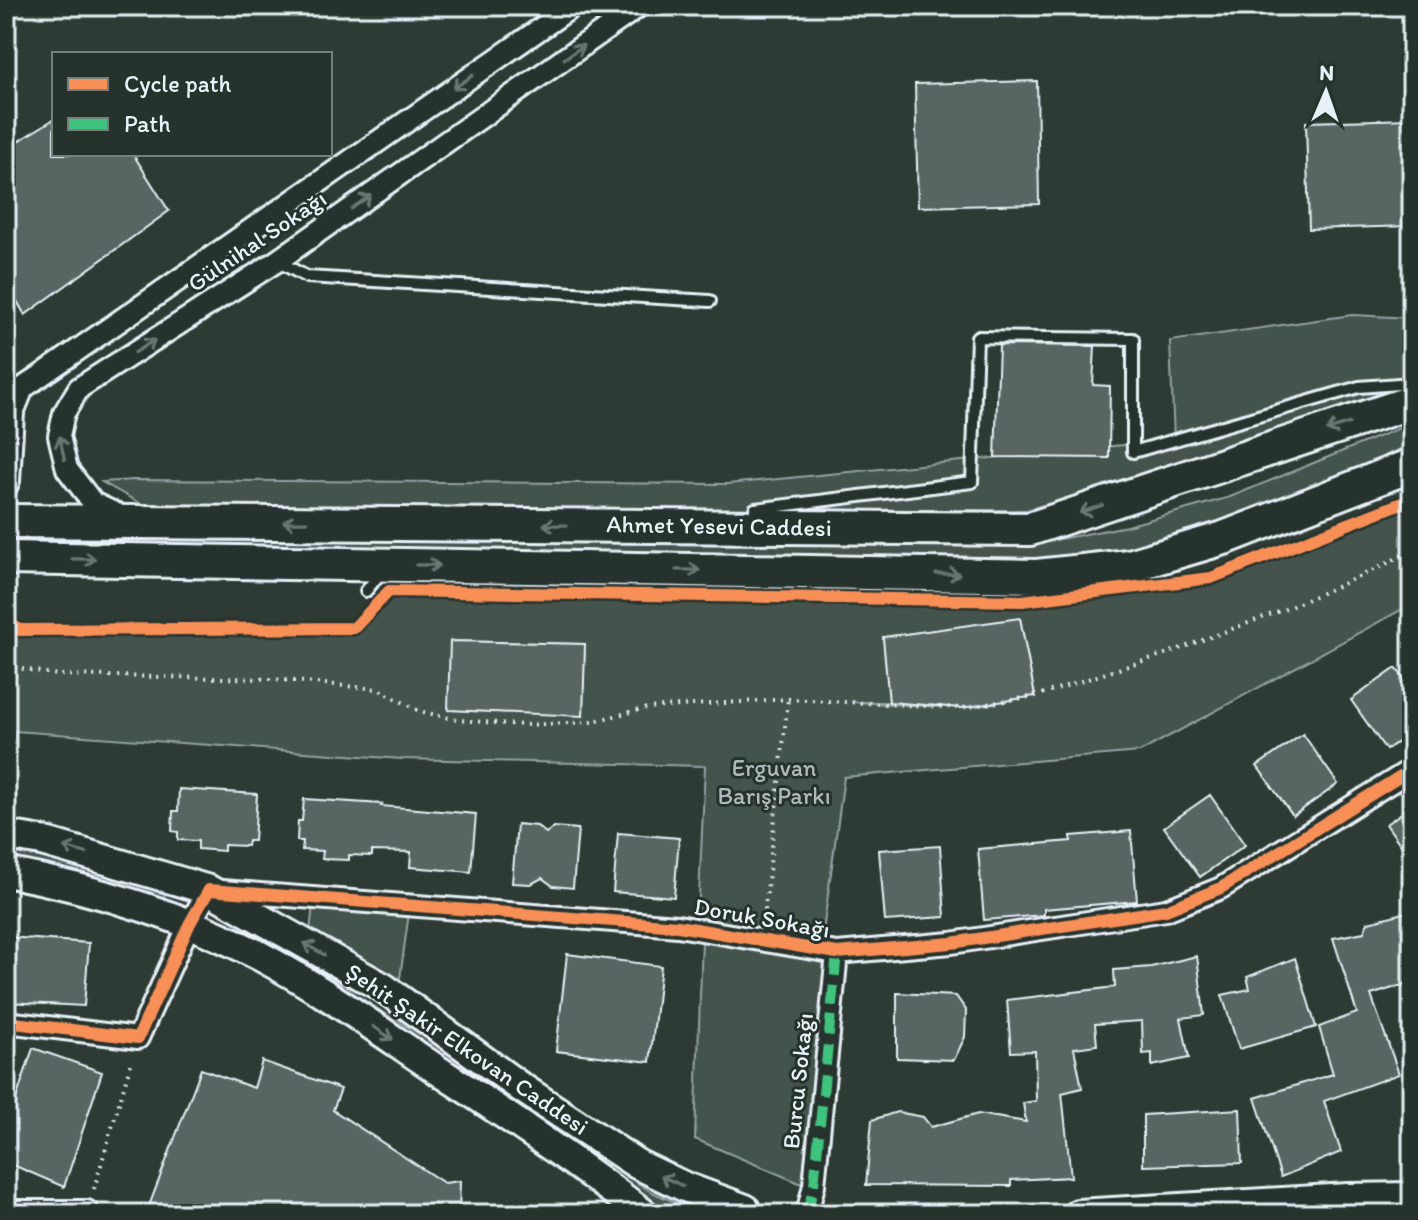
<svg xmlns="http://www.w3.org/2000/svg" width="1418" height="1220" viewBox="0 0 1418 1220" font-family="Itim,sans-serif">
  <rect width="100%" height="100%" fill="#2e3b35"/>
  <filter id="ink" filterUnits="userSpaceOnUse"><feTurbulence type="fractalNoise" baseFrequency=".0125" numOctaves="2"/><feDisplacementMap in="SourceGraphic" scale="16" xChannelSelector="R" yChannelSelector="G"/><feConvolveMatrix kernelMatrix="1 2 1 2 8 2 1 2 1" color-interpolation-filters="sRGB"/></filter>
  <g filter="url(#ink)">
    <path fill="#45524e" stroke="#96a2a3" stroke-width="2" fill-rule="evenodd" d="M1352,315L1412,318V388L1272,440L1026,510L193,511L143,505L102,482L133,480L727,484L1174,440L1170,341Z
      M1412,423V444L1258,510L1142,546L1035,559L6,546V536L1029,545L1127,526L1230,497Z
      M1412,499V604L1140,752L844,777L822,939L698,919L705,766L402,759L15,731L6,817V620L20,630L354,628L389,591H456L880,603L1051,600L1211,578ZM1020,618L1035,696L962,708L851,702H889L883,637ZM450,641L585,644L583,715V716Z
      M6,851L85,865L168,890L163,898L84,877L6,862Z
      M313,904L409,913L399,985L310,932Z
      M251,925L384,1013L445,1049L541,1119L650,1191L690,1209L687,1214H667L605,1169L250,933Z
      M702,940L831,958L802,1184L695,1139Z"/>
    <path fill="#596563" stroke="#e8f1f8" stroke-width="2" d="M1037,81L1039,204L918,207L915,84Z
      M54,119V154H133L169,211L25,315L6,282V149Z
      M1412,119V226L1309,229L1306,122Z
      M999,345L1095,346L1093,385L1110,386L1109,458L995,457Z
      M1020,618L1035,696L962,708L889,702L883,637Z
      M450,641L585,644L583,716L448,710Z
      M1396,668L1412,690V732L1386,750L1351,700Z
      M1303,734L1338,784L1293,816L1257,766Z
      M179,789L257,794L254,841H248L247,846L224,845V851L198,849V841L178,840V832L172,831L173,811H178Z
      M1210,795L1245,845L1200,877L1164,827Z
      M304,799L382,804L381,806L476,814L471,872L410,867L411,852L372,851V856L349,855V860L322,859L323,851L302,850L303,841H297L298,821H302Z
      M1412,806V861L1386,824Z
      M517,824L537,826L546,833L554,827L578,829L573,888L553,886L542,878L531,884L512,883Z
      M1131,831L1137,901L1044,909V915L984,920L978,849L1071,841V836Z
      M618,833L679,838L674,897L613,892Z
      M940,846L945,917L885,921L879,850Z
      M1412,911V982L1371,995L1399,1074L1324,1101L1341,1152L1281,1177L1255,1098L1333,1074L1319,1027L1357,1013L1333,938L1364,932L1368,922Z
      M8,937L89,943L84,1006L6,1002Z
      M567,954L661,966L650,1062L556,1051Z
      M1197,956L1204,1015L1181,1018L1189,1058L1152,1066V1053L1143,1054L1142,1021L1095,1024L1097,1045L1074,1048L1082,1088L1062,1093L1071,1177L1011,1180V1186L866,1185L872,1120L897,1112L923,1117L931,1127L978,1114L1026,1122L1023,1103L1036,1101L1035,1051L1011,1052L1007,1000L1115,987L1114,970L1151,967Z
      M1295,958L1316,1027L1239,1049L1222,995L1250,989L1247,977Z
      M897,993L956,996L966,1010L965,1037L954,1060L897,1058Z
      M33,1048L102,1072L64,1187L6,1162V1129Z
      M262,1061L341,1089L333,1110L444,1183L460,1181L459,1214H146L201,1069L254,1088Z
      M1240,1109L1242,1163L1143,1166V1115Z"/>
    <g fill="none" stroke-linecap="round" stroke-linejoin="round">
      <g stroke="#e8f1f8" stroke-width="16">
        <path id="lane" d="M277,261L307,277L710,301
          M755,509L972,482L977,337L1133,339V452L1359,387L1412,383
          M366,591L382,571"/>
      </g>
      <g stroke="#e8f1f8" stroke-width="26">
        <path id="street" d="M6,487L9,481L13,413L23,388L573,6
          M123,517L93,503L67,469L59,436L64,413L79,388L277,261L639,6
          M6,1022L138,1038L190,923L209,890L678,926L837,953L951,943L1166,910L1221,888L1412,769
          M6,1211H87
          M807,1214L814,1185L837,953"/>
      </g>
      <g stroke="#e8f1f8" stroke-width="34">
        <path id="secondary" d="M6,835L42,841L209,890L384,988L519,1086L637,1164L685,1187L745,1209
          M6,872C94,889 180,914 260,956C322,989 381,1032 439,1071C509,1117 578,1163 644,1214
          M1078,1214L1348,1198L1412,1197"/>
      </g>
      <g stroke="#e8f1f8" stroke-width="38">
        <path id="primary" d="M6,521L1030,529L1412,402
          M6,558L1037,576L1129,566L1224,538L1412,465"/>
      </g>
      <path stroke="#e8f1f8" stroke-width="4" stroke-dasharray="2 6" stroke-linecap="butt" d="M6,666L58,675L273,679L378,689L419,711L458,720L523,725L590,722L647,708L788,699L962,708L1035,696L1168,653L1288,608L1376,569L1412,550
        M764,918L788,699
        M94,1189L132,1059"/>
      <use href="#lane" stroke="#26332d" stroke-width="10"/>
      <use href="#street" stroke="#26332d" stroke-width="20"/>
      <use href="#secondary" stroke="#26332d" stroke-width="28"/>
      <use href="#primary" stroke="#26332d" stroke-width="32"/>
      <path stroke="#40c37c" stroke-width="10" stroke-dasharray="20 10" stroke-linecap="butt" d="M807,1214L814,1185L837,953"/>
      <g stroke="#26332d" stroke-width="17">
        <path id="cycleway" d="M6,620L19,630L354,628L389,591L1022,601L1211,578L1412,499
          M6,1022L138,1038L190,923L209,890L678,926L837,953L951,943L1166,910L1221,888L1412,769"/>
      </g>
      <use href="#cycleway" stroke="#f78f57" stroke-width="12"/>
    </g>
    <defs><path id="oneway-shaft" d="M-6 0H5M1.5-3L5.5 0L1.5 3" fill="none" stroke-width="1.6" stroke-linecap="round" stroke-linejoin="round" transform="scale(2)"/></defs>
    <g stroke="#6a7674">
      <use href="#oneway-shaft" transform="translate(574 52) rotate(-35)"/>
      <use href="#oneway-shaft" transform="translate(463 82) rotate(145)"/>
      <use href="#oneway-shaft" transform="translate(361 202) rotate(-35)"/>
      <use href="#oneway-shaft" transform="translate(145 346) rotate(-33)"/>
      <use href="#oneway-shaft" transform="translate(1338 427) rotate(162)"/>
      <use href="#oneway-shaft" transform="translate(62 448) rotate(-102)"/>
      <use href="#oneway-shaft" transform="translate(1091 509) rotate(162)"/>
      <use href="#oneway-shaft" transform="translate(295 522) rotate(-179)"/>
      <use href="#oneway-shaft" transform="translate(555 525) rotate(-179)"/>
      <use href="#oneway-shaft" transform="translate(84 559) rotate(1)"/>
      <use href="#oneway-shaft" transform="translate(428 565) rotate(1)"/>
      <use href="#oneway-shaft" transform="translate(688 570) rotate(1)"/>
      <use href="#oneway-shaft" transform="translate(948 574) rotate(1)"/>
      <use href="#oneway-shaft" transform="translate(75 850) rotate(-164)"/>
      <use href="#oneway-shaft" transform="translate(314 949) rotate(-151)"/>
      <use href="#oneway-shaft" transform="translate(383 1033) rotate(34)"/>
      <use href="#oneway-shaft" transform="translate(672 1181) rotate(-155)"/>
    </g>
  </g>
  <g text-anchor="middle" stroke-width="6" stroke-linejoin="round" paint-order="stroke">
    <g font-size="24" fill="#e8f1f8" stroke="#26332d">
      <text transform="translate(257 241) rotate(-34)" y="8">Gülnihal Sokağı</text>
      <text transform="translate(719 526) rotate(1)" y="8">Ahmet Yesevi Caddesi</text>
      <text transform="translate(762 918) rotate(10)" y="8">Doruk Sokağı</text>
      <text transform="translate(467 1049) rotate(34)" y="8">Şehit Şakir Elkovan Caddesi</text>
      <text transform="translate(798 1081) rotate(-84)" y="8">Burcu Sokağı</text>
    </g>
    <g font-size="24" fill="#afb9bc" stroke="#26332d">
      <text x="774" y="776">Erguvan<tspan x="774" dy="28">Barış Parkı</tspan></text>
    </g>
  </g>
  <rect width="1418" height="1220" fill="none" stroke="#26332d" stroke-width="32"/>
  <rect x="16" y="16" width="1386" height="1188" fill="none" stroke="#e8f1f8" stroke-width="3" filter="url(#ink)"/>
  <rect x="52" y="52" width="280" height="104" fill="#26332d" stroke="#747f7e" stroke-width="2"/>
  <rect x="68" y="78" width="40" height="12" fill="#f78f57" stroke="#747f7e" stroke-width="2"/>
  <text x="124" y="92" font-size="24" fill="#e8f1f8">Cycle path</text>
  <rect x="68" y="118" width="40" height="12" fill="#40c37c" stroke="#747f7e" stroke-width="2"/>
  <text x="124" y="132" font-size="24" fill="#e8f1f8">Path</text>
  <g transform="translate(1326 92) rotate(2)" stroke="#26332d" stroke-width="6" paint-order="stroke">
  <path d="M0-6L14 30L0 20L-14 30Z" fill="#e8f1f8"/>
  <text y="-12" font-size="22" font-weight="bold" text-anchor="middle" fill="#e8f1f8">N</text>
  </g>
</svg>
